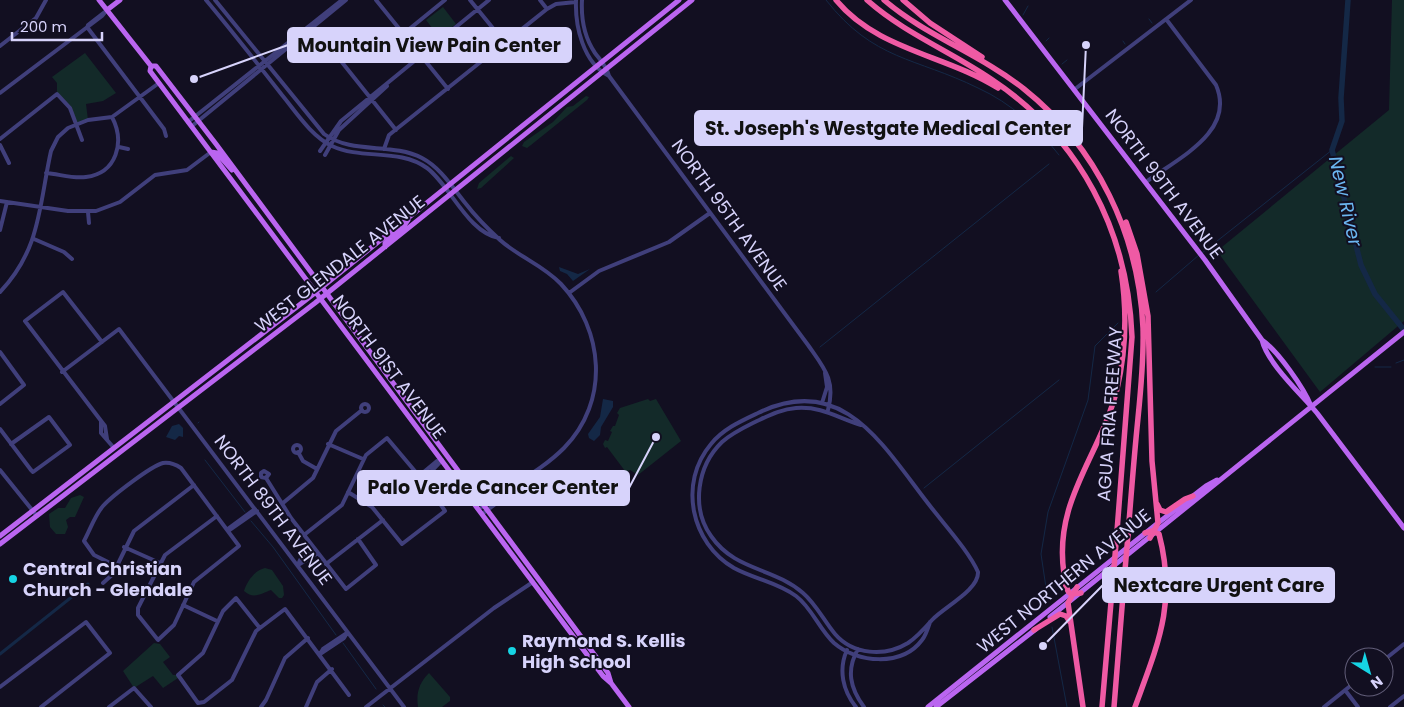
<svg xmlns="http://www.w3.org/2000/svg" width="1404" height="707" viewBox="0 0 1404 707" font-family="Poppins,sans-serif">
  <rect width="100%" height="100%" fill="#120f21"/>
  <path fill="#132a29" d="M1392,0H1404V321L1320,392L1217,251L1389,110Z
    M443,7L456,24L439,37L426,20Z
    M85,53L116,93L103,101L86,104L88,120L77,123L73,114L57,94V83L52,77Z
    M586,96L589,97L587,100L531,145L527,148L522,146L524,142L553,122L567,107L573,106Z
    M511,156L514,158L481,188L477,189L479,183Z
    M648,399L650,401L656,399L681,441L638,475L630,470L624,474L625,471L607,447L605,448L603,444L605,440L608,441L612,432L610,431L613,426H615L619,415L617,413L620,408Z
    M80,495L84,497L75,517H70L66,520L68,527L65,534H56L50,527L49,514L58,508H65L71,498Z
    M265,568L272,570L283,586L284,595L282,598H279L271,590C262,593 254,600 244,591C247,581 255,570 265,568Z
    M154,643L160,644L170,657L163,662L173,675H178V678L163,688L153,676L134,688L123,671Z
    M429,673L450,697V701L442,707H418C416,693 419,683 429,673Z"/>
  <path fill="#142846" d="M559,267L578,274L590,269L573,281L567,274L560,271Z
    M603,399L613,401V407L601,427L600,435L594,441L589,438L588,434L600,417Z
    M179,424L183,428V437L179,436L175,440L166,437L172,426Z"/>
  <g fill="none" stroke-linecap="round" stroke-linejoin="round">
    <path stroke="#142846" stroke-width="1" d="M826,0C874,61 915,57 978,88C1011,103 1037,127 1059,155
      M1023,15L1028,6
      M1149,19L1152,23
      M1046,41L1049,38
      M1123,41L1125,44
      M1062,64L1067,60
      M1202,253L1332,150
      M1156,292L1199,255
      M820,347L1049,164
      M1396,363L1404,360
      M1375,367H1391
      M198,423L199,422
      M205,460L245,512
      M924,488L1059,380
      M251,521L273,547L336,635
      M1048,601L1041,554L1048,512L1088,400L1095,346L1118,323
      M1052,627L1067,707
      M343,643L376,689
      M383,705L385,707"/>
    <path stroke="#142846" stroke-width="3" d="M0,654L88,584"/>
    <path stroke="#142846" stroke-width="5.5" d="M1348,0L1341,98L1342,121L1332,150L1361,265L1375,294L1404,330"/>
    <path stroke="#403f7b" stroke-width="4" d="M206,0C232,31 257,63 282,95C296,112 311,136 332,146C362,160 399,148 427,168C450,185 468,233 499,238
      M215,0L324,134C353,155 391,142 422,158C441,168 453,188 466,204C476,217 488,229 500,240C519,257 543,265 561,284C604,330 610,401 564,448C540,472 509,486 482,507
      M376,0L448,89
      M470,0L505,43
      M540,0L547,9
      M576,0C575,26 583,63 609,76
      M582,0C581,19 584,37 595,53C601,61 607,67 609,76L808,345C824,368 836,380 828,410
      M88,25L106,11
      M313,26L396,130
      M87,27L164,129L166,136
      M397,39L445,0
      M0,46L36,18L46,0
      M1075,89L1191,0
      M0,93L102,16L107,10
      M188,122L342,0
      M192,126L346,0
      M0,139L57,94L70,108L82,140
      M0,145L9,163
      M119,147L128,149
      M384,149L389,135L547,9L556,4L576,2
      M320,151L341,121L489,0
      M325,155L339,130L387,86
      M46,173C59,174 73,179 86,177C117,173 125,142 112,117
      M1146,182C1178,158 1236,132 1216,85L1166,19
      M0,201L68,211H96L120,202L155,175L187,170L211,152
      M88,212L89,223
      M0,230L7,202
      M34,239L64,252L72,259
      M0,292C41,249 39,205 51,151L58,137L68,128L88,120L112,117L159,83
      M569,293L599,271L669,242L710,213
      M102,342L63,292L25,321L105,426L107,439
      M0,352L24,385L0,404
      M62,372L119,329L404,707
      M822,403L827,387L825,373
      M361 408a4 4 0 1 1 8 0a4 4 0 1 1-8 0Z
      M101,421V433L114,448
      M861,425C838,418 822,406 796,408C782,409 770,415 757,421C745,427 732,433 722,442C697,466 691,508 711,536C735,571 773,567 803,593C816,604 824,621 835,634C853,655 885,657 908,643C917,637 925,628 932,620C944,607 979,590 978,572C969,551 942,522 927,502C882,444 842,372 758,413C741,421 723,429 711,444C678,483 691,543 734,568C754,579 777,582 796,596C812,608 819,629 834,643C857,663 902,667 922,640C926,635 928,628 930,622
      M0,429L31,470L33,472L70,445L49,417L11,444
      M328,444L363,459
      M293 449a4 4 0 1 1 8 0a4 4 0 1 1-8 0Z
      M298,452L303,461L317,469
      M0,470L37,516
      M419,476L437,461L442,460
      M266,478L269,474L264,471L261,473V477L266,478L291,518L346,589L376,565L358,539
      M423,480L442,460
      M283,503L313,478L336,431L362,410
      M482,514L510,493L514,486
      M228,531L229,528L255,509
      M228,531L257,511
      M304,535L342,505L366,455L387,438L430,489L445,511L402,544L372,507L348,492
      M124,547L160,563
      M326,564L383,520
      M298,565L300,560L315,550
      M298,565L318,553
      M116,566L94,555L84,541C90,530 95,515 103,506C112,496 151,466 163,463C170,462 175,464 181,468L239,546L194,582L174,625L158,640L138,615V608L165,555L217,516
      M103,583L113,574L134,531L194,485
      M183,605L217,621
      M259,627L236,598L223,611L203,653L178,675L198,703L204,702L232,680L256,631L285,609L349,695
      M858,649C846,670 850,688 864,707
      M847,650C838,670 843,691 856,707
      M320,654L344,638L347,633
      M320,654L323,649L347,633
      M1384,660L1404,644
      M0,687L86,622L110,653L41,707
      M1345,690L1358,707
      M109,707L134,688L151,707
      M261,707L266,700L285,658L308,638
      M306,707L317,682L332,669
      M366,707L494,608L533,582
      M1324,707L1354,683
      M1390,707L1404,696"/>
    <path stroke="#ba65f0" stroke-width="5" d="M99,0L151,66L150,71L603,676L611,683L629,707
      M1005,0L1205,260L1262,340C1278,351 1304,388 1311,406
      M107,10L120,0
      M151,66H156L216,144L608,673L611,683
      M211,152L217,153L232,170
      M385,247V243L403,227L408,220
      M1262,340C1267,363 1302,395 1317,413L1404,528
      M0,536L311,296L679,0
      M0,544L315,303L692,0
      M1050,617L1404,332
      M928,707L1158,523L1206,486L1217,480
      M936,707L1036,629"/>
    <path stroke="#ef5aa4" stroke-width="5.5" d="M836,0C877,50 946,55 998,88
      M867,0C904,33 950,51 991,79C1080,138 1128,231 1132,337L1116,544
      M884,0C926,36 980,54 1024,89C1097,147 1139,235 1143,328C1144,358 1141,388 1138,418C1134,457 1131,496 1128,535
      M903,0L930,23L982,57
      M1126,222L1137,254L1148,316L1152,461L1158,523L1150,538
      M1157,504L1160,510L1166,512L1185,499L1193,496
      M1077,587L1068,603L1083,707
      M1081,593L1071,594C1065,590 1065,581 1064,574C1053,500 1100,457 1117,389C1126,351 1127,310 1121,271
      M1034,630L1060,614L1066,616L1070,622
      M1102,707L1113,579
      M1114,707L1125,570
      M1135,707C1158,644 1177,603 1159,534L1152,531L1145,533"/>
    <path stroke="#ef5aa4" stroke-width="5.5" d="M1125,570L1128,535
      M1113,579L1116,544"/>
  </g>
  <g fill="#16d4e4" stroke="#120f21" stroke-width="2">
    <circle cx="13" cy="579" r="5"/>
    <circle cx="512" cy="651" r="5"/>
  </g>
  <g text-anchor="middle" stroke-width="4" stroke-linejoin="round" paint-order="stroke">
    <g font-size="18" fill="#d7d3fb" stroke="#120f21">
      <text transform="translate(1164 184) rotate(53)" y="6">NORTH 99TH AVENUE</text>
      <text transform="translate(729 215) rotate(54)" y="6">NORTH 95TH AVENUE</text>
      <text transform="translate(340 264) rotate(-38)" y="6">WEST GLENDALE AVENUE</text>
      <text transform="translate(389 367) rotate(53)" y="6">NORTH 91ST AVENUE</text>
      <text transform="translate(1110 414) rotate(-86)" y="6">AGUA FRIA FREEWAY</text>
      <text transform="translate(273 510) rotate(53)" y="6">NORTH 89TH AVENUE</text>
      <text transform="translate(1064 581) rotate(-39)" y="6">WEST NORTHERN AVENUE</text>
    </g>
    <g font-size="18" font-weight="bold" fill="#d7d3fb" stroke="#120f21" text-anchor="start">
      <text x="23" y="575">Central Christian<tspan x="23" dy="21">Church - Glendale</tspan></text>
      <text x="522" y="647">Raymond S. Kellis<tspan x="522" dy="21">High School</tspan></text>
    </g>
    <g font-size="19" font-style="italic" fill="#6bb6f1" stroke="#120f21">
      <text transform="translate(1346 201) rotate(77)" y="7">New River</text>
    </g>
  </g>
  <path fill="none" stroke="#d7d3fb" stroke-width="2" d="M194 79L288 45M1086 45L1082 128M656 437L629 488M1043 646L1103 585"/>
  <g fill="#d7d3fb" stroke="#120f21" stroke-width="2">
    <circle cx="194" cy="79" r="5"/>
    <circle cx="1086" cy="45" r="5"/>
    <circle cx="656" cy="437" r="5"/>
    <circle cx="1043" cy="646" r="5"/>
  </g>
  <g fill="#d7d3fb" stroke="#d7d3fb" stroke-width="2">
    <rect x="288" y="28" width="283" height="34" rx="5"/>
    <rect x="695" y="111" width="387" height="34" rx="5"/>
    <rect x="358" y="471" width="271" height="34" rx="5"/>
    <rect x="1103" y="568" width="231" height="34" rx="5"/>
  </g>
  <g font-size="19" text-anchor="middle" font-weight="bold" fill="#111">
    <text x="429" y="52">Mountain View Pain Center</text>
    <text x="888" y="135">St. Joseph's Westgate Medical Center</text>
    <text x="493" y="494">Palo Verde Cancer Center</text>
    <text x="1219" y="592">Nextcare Urgent Care</text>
  </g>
  <g transform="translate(1369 672) rotate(143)"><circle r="24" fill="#120f21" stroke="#615d78"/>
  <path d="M0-4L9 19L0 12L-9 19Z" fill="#16d4e4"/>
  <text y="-8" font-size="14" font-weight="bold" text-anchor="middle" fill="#d7d3fb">N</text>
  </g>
  <path d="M12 32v8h90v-8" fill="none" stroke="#d7d3fb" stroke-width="2.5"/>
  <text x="20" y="32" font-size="15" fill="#d7d3fb" stroke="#120f21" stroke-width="4" paint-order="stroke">200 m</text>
</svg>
